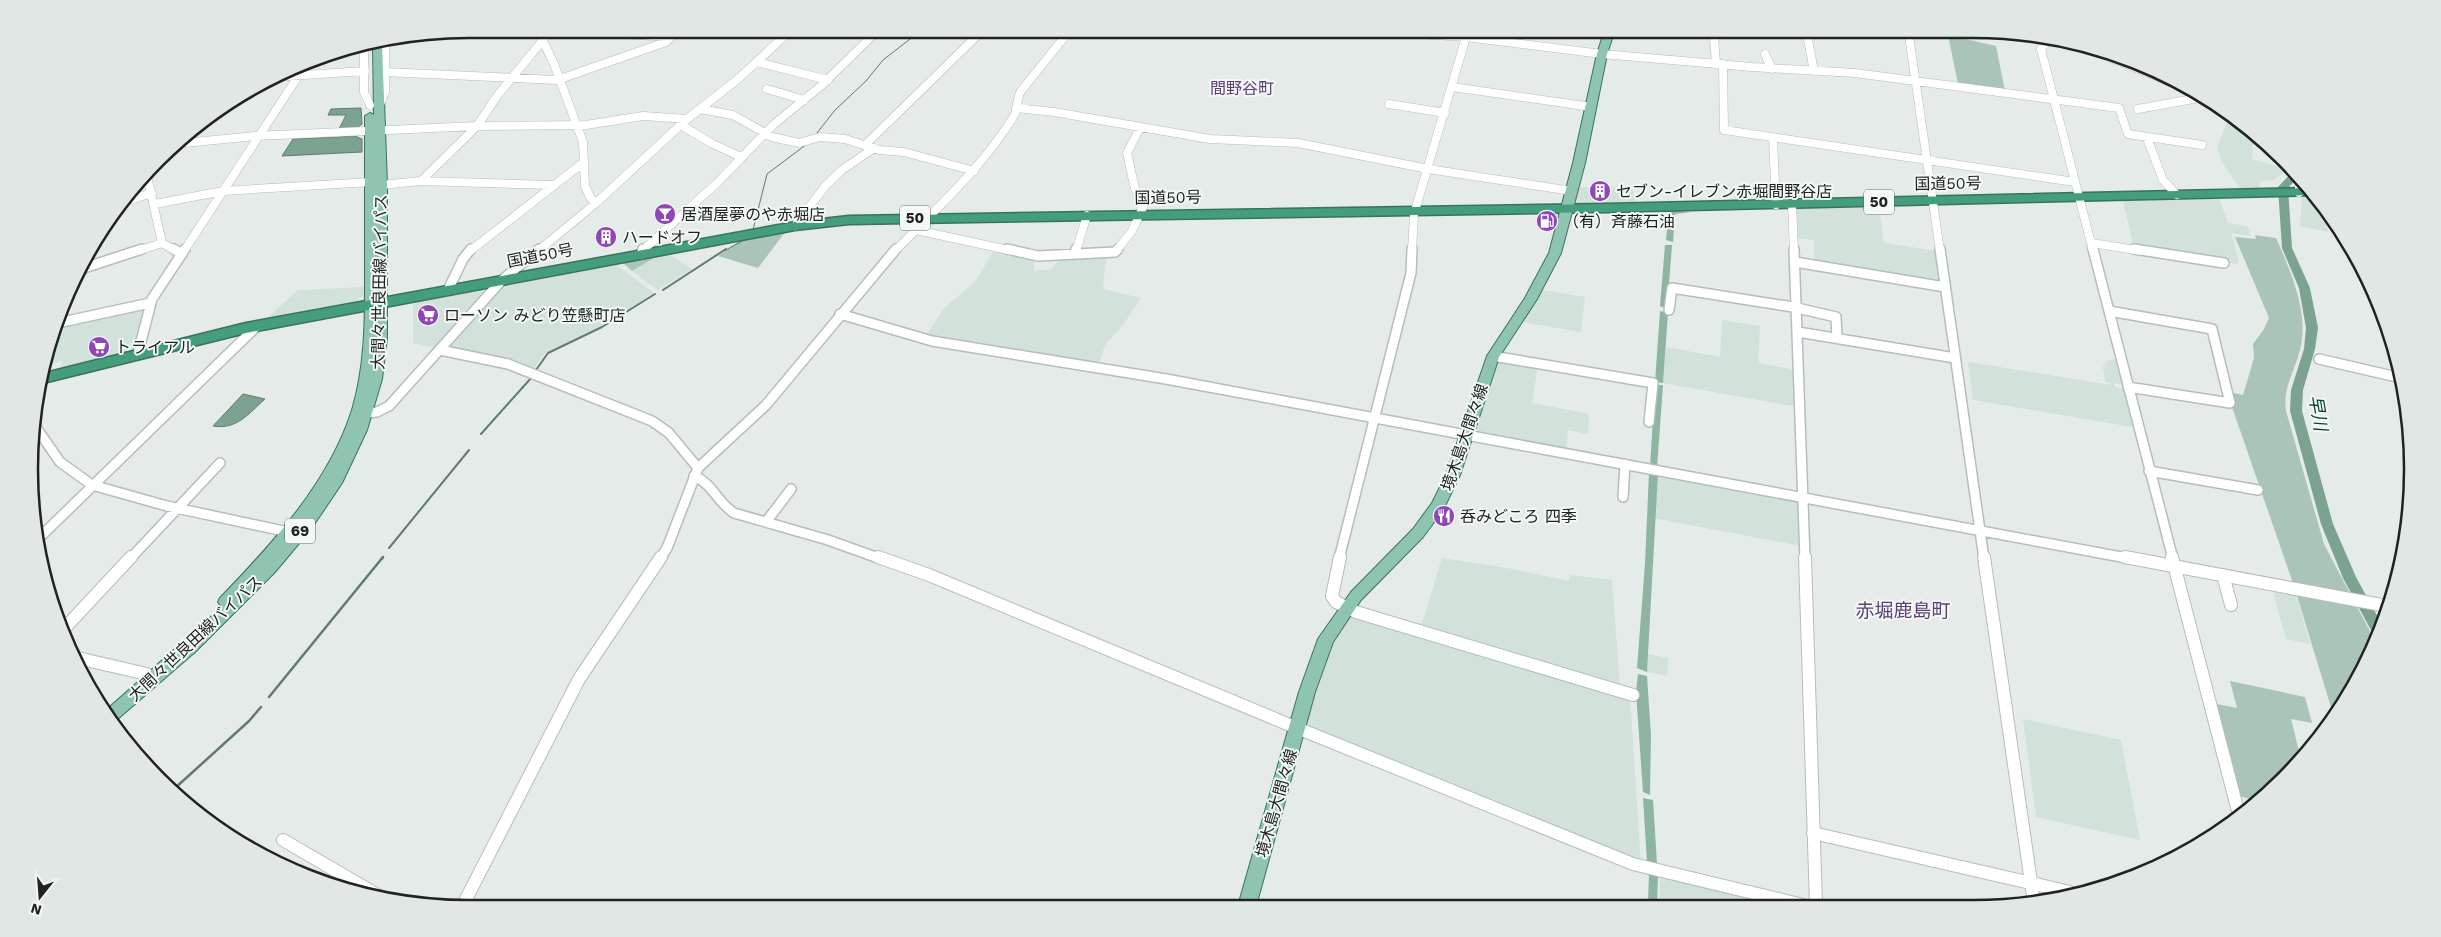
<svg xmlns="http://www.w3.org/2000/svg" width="2441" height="937" viewBox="0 0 2441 937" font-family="'Work Sans','Noto Sans JP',sans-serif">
  <rect width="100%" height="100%" fill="#e4ebe8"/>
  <path fill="#d2e1d9" d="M2228,120L2246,125L2264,142L2263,147L2253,144L2252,159L2288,169L2274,180L2261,181L2259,183L2260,189L2241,190L2222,162L2217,147Z
    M1577,187L1632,188L1637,205H1575Z
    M2302,196H2316L2326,210L2324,218L2328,232L2300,226Z
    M2219,199L2228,223L2247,226L2251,236L2231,233L2239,262L2236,264L2134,248L2123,201Z
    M1879,207L1884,243L1937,251L1941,284L1814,264V240L1796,238V208Z
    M994,250L1033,257L1034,271L1051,269L1062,257L1109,253L1105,265L1103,289L1141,298L1123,325L1105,345L1099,364L925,337L945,307L975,282Z
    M670,255L692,269L658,290L632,271L654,258Z
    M615,264L654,293L607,323L545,353L533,370L448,348L504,286Z
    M364,287V294L354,303L266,319L298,290Z
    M483,287L482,297L439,345L434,347L413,343V301Z
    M1542,290L1585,297L1581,332L1521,322Z
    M145,307L134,350L61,370L62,361L46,365V354L53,326Z
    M1722,320L1760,326L1758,363L1796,370L1798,407L1663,383L1666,347L1720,357Z
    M2118,358L2124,385L2114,383V386L2124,390L2133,427L1973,400L1968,362L2111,385V383L2105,382L2103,367L2106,361Z
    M1497,359L1538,365L1532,403L1589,414L1588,434L1568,430L1566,451L1472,432Z
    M1658,473L1799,500L1801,546L1654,518Z
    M1442,558L1507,568L1569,581L1570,575L1612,580L1620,687L1421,627Z
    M2272,588L2295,592L2310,644L2286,639Z
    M1349,616L1629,697L1631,712L1641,864L1302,726L1327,651Z
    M1648,654L1668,658L1667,676L1647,672Z
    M2023,719L2121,740L2140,840L2036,817Z
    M1660,877L1784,905H1659Z"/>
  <path fill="#abc4b8" d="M1948,35L1996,46L2005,91L1958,84Z
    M786,231L758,268L718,256L739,241Z
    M2255,235L2276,238C2290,270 2308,309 2301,345C2297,368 2282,386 2286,411L2324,544L2373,637L2338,713L2334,717L2294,586L2232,407L2229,392L2243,395L2254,358L2253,344L2264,329L2269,318L2235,237L2256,239Z
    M738,240L654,258L632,271L623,263Z
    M2230,681L2305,697L2312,723L2291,719L2299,751L2304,752L2260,801L2238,796L2212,703L2237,708Z"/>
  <path fill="#8eb4a2" d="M1669,211L1691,212L1675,214L1673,242L1666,240Z
    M1665,245H1672L1667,309L1660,306Z
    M1660,311L1668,313L1663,383L1655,382Z
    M1655,385H1663L1657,468L1650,467Z
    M1649,472L1658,473L1647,672L1637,668L1645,564Z
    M1638,674L1647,676L1651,735L1650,795L1643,792L1636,692Z
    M1643,798L1653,800L1657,864L1647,862Z
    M1649,874L1658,876L1657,905H1648Z"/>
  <path fill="#7ca290" stroke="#617c6f" d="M361,108L362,124L356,129H339L346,115H328L331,109Z
    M355,136L362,139V152L282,156L293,139Z
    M243,394L265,399C248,414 237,430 213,426Z"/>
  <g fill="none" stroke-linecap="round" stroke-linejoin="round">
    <path stroke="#617c6f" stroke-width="1" d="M817,133L835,110L866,81L883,60L923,29
      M753,230L767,174L807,144
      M724,251L746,239"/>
    <path stroke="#617c6f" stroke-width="2" d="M663,290L726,249
      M536,370L548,353L602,327L655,294
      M481,434L532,377
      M389,548L469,450
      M382,559L383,557"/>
    <path stroke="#617c6f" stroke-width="2.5" d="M269,697L383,557
      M174,789L249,721L261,707"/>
    <path fill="#7ca290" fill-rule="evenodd" d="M2294,170L2300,175L2288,188L2292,248L2310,288L2318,328L2315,349L2303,390L2302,411L2333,524L2356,577L2380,621L2374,633L2372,632L2343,578L2321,524L2290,411L2291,390L2304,349L2306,328L2299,288L2282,248L2278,187Z"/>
    <g stroke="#b7bdba" stroke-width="9">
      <path id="minor-far2" d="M1334,29L1466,37L1602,54L1752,67L1855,73L2119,108L2128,134L2202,145
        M1908,29L1940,251
        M432,35L552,30L671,37
        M1807,35L1814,71
        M2049,39L2041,49L2093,251
        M2071,42L2196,92
        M542,44L545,45L554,64L583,142L585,186L591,199L596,203
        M364,46V92L370,105
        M1765,54L1772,69
        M757,62L828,80
        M1716,63L1714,39L1725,29
        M1723,64L1724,130L2075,182
        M384,72L557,80L666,42L679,29
        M272,77L365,71
        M1452,87L1592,107
        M767,89L804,100
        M1389,104L1445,113
        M379,107L385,92V43
        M1016,108L1054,112L1210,139L1298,143L1428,169L1572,191
        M700,109L733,115L772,137L799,143L820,137L845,139L879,150L904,152L974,171
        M2138,109L2204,97
        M681,125L711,143L741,157
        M1773,138L1776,205
        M2147,138L2163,180L2177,195
        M174,144L255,136L477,126L586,125L643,116L687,119
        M865,145L984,29
        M147,176L162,243L176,251
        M421,181L477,126L497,96L552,29
        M381,185L421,181L552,185
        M2299,193V187L2305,181
        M127,201L152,193
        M155,204L223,191L371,182
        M1792,204L1794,251
        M795,226L826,185L842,170L874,148
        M916,230L1013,251
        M2092,243L2142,251
        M138,251L162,243
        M184,251L308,61
        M470,251L584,162
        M538,251L596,203L687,119L738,79L792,29
        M642,251L718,182L773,125L822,85L879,29
        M895,251C937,208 982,168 1014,116C1018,109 1016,99 1021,91L1071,29
        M1076,251L1087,215
        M1116,251L1132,231L1143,207C1133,190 1132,172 1127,153L1140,128
        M1412,251L1414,214L1466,37"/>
    </g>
    <g stroke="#b7bdba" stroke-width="12">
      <path id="minor-far1" d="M174,249L182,254
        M1007,249L1038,256L1115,252L1118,249
        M1794,249L1805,559
        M1940,249L1984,559
        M2093,249L2173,559
        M2134,249L2224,263
        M641,254L643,249
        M1075,254L1076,249
        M1795,262L1945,287
        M78,270L142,249
        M448,290L463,259L471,249
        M1669,310L1672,288L1793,307L1836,317L1837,338
        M2109,311L2212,329L2230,403L2128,387
        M840,314L932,341L1166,379L2132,559
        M53,324L150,303
        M1798,332L1955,358
        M440,350L508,364L652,421L669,433L698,468
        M138,353L152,299L185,249
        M1493,356L1653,383L1649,422
        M2319,359L2401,378
        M366,413L377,412L389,406L502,280L539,249
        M33,423L60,462L92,485L167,506L288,532
        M2149,471L2258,490
        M694,476C712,483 718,503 734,513L828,540L881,559
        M1623,497L1625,464
        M766,522L791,489
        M37,540L257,326
        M130,559L220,463
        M660,559L667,548L698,468L766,405L896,249
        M1339,559L1411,273L1412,249"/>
    </g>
    <g stroke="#b7bdba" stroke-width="14">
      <path id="minor" d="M878,557L929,575L1297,728L1633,864L1803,905
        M1340,557L1332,596L1336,602L1356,612L1633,695
        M1805,557L1816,905
        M1984,557L2034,903
        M2125,557L2387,606
        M2172,557L2239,815
        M2223,575L2231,605
        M61,632L131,557
        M73,657L147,674
        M1813,833L2070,892
        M283,840L381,897
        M462,907L579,679L661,557"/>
    </g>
    <g stroke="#38735c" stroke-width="2">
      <path id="major" d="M1605,29H1615L1607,54L1585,163L1561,253L1537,299L1499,357L1460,475L1443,510L1423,537L1361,600L1333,642L1315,692L1256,906H1238L1299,692L1318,639L1351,592L1413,529L1432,503L1446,475L1487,356L1525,298L1549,253L1573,163L1597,54Z
        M382,43L387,185V338L382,379L367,430L342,483L311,529L275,572L195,652L113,723L103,713L222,607L218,602L220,598C272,544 329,483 352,410C366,363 365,316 365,268C365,217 365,167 365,116L370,113L374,115L373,45Z"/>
    </g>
    <g stroke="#38735c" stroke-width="3">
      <path id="highway" d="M2310,188L2315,195L1607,212L849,224L795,230L246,333L39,384L41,374L246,323L795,222L849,216L1607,204Z"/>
    </g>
    <use href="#minor-far2" stroke="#fff" stroke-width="8"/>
    <use href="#minor-far1" stroke="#fff" stroke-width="9"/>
    <use href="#minor" stroke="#fff" stroke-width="12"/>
    <use href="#major" fill="#8fc5b0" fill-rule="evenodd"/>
    <use href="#highway" fill="#459e7b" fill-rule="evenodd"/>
  </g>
  <defs>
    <g id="building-disc" transform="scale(1.125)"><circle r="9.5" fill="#8f46b9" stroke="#f2f8f5"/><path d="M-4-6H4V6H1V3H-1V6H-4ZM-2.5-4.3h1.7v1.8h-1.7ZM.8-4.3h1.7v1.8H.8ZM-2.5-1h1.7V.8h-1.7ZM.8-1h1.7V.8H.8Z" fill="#fff"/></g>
    <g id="bar-disc" transform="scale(1.125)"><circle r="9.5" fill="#8f46b9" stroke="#f2f8f5"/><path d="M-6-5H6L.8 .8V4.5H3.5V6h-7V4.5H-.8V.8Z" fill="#fff"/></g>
    <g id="fuel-disc" transform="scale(1.125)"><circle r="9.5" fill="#8f46b9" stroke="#f2f8f5"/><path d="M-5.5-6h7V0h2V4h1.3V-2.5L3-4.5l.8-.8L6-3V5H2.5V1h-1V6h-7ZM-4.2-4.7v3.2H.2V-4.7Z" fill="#fff"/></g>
    <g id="supermarket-disc" transform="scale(1.125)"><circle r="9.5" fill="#8f46b9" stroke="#f2f8f5"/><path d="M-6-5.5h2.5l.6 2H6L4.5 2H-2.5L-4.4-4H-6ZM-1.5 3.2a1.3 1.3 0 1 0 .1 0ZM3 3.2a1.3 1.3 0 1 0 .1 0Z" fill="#fff"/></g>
    <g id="restaurant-disc" transform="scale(1.125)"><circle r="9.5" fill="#8f46b9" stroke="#f2f8f5"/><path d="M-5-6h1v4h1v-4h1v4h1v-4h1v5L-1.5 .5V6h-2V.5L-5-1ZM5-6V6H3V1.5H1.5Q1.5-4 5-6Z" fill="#fff"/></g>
  </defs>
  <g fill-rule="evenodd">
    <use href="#building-disc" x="1600" y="191"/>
    <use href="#bar-disc" x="665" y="214"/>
    <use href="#fuel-disc" x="1547" y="221"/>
    <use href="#building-disc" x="606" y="237"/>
    <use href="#supermarket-disc" x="428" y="315"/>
    <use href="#supermarket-disc" x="99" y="347"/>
    <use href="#restaurant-disc" x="1444" y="516"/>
  </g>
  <g text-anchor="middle" stroke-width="4" stroke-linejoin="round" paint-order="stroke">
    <g fill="#f2f8f5" stroke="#606361" stroke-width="1">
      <rect x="1864" y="189.5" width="30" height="25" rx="4"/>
      <rect x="900" y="205.5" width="30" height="25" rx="4"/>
      <rect x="285" y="518.5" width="30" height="25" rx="4"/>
    </g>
    <g font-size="15" font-weight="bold" fill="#212322">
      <text x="1879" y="207">50</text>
      <text x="915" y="223">50</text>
      <text x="300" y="536">69</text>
    </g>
    <g font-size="16" fill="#603d77" stroke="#f2f8f5">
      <text x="1242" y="94">間野谷町</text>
    </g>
    <g font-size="16" fill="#212322" stroke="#f2f8f5">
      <text transform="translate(1948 183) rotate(-1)" y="6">国道50号</text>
      <text transform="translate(1168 197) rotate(-1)" y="6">国道50号</text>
      <text transform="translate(540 255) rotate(-11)" y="6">国道50号</text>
      <text transform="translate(379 282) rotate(-89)" y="6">大間々世良田線バイパス</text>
      <text transform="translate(1464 437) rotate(-71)" y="6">境木島大間々線</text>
      <text transform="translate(195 638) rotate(-43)" y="6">大間々世良田線バイパス</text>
      <text transform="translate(1276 803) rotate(-74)" y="6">境木島大間々線</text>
    </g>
    <g font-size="16" fill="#212322" stroke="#f2f8f5" text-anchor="start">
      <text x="1616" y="197">セブン-イレブン赤堀間野谷店</text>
      <text x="681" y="220">居酒屋夢のや赤堀店</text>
      <text x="1563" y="227">（有）斉藤石油</text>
      <text x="622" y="243">ハードオフ</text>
      <text x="444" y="321">ローソン みどり笠懸町店</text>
      <text x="115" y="353">トライアル</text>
      <text x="1460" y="522">呑みどころ 四季</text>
    </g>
    <g font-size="18" font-style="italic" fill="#0d412f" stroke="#f2f8f5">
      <text transform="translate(2318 413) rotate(80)" y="6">早川</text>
    </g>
    <g font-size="19" fill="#603d77" stroke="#f2f8f5">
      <text x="1903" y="617">赤堀鹿島町</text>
    </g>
  </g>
  <path d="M0 0H2441V937H0ZM469 38H1973A431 431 0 0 1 2404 469V469A431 431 0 0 1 1973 900H469A431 431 0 0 1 38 469V469A431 431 0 0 1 469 38Z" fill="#e1e7e4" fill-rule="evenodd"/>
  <path fill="none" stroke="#212322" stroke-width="2.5" d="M469 38H1973A431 431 0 0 1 2404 469V469A431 431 0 0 1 1973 900H469A431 431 0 0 1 38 469V469A431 431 0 0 1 469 38Z"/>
  <g transform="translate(40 897) rotate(197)" stroke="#f2f8f5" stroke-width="4" paint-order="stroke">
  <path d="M0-4L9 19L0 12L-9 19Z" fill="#212322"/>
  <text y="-8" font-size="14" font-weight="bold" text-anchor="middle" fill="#212322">N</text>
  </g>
</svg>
